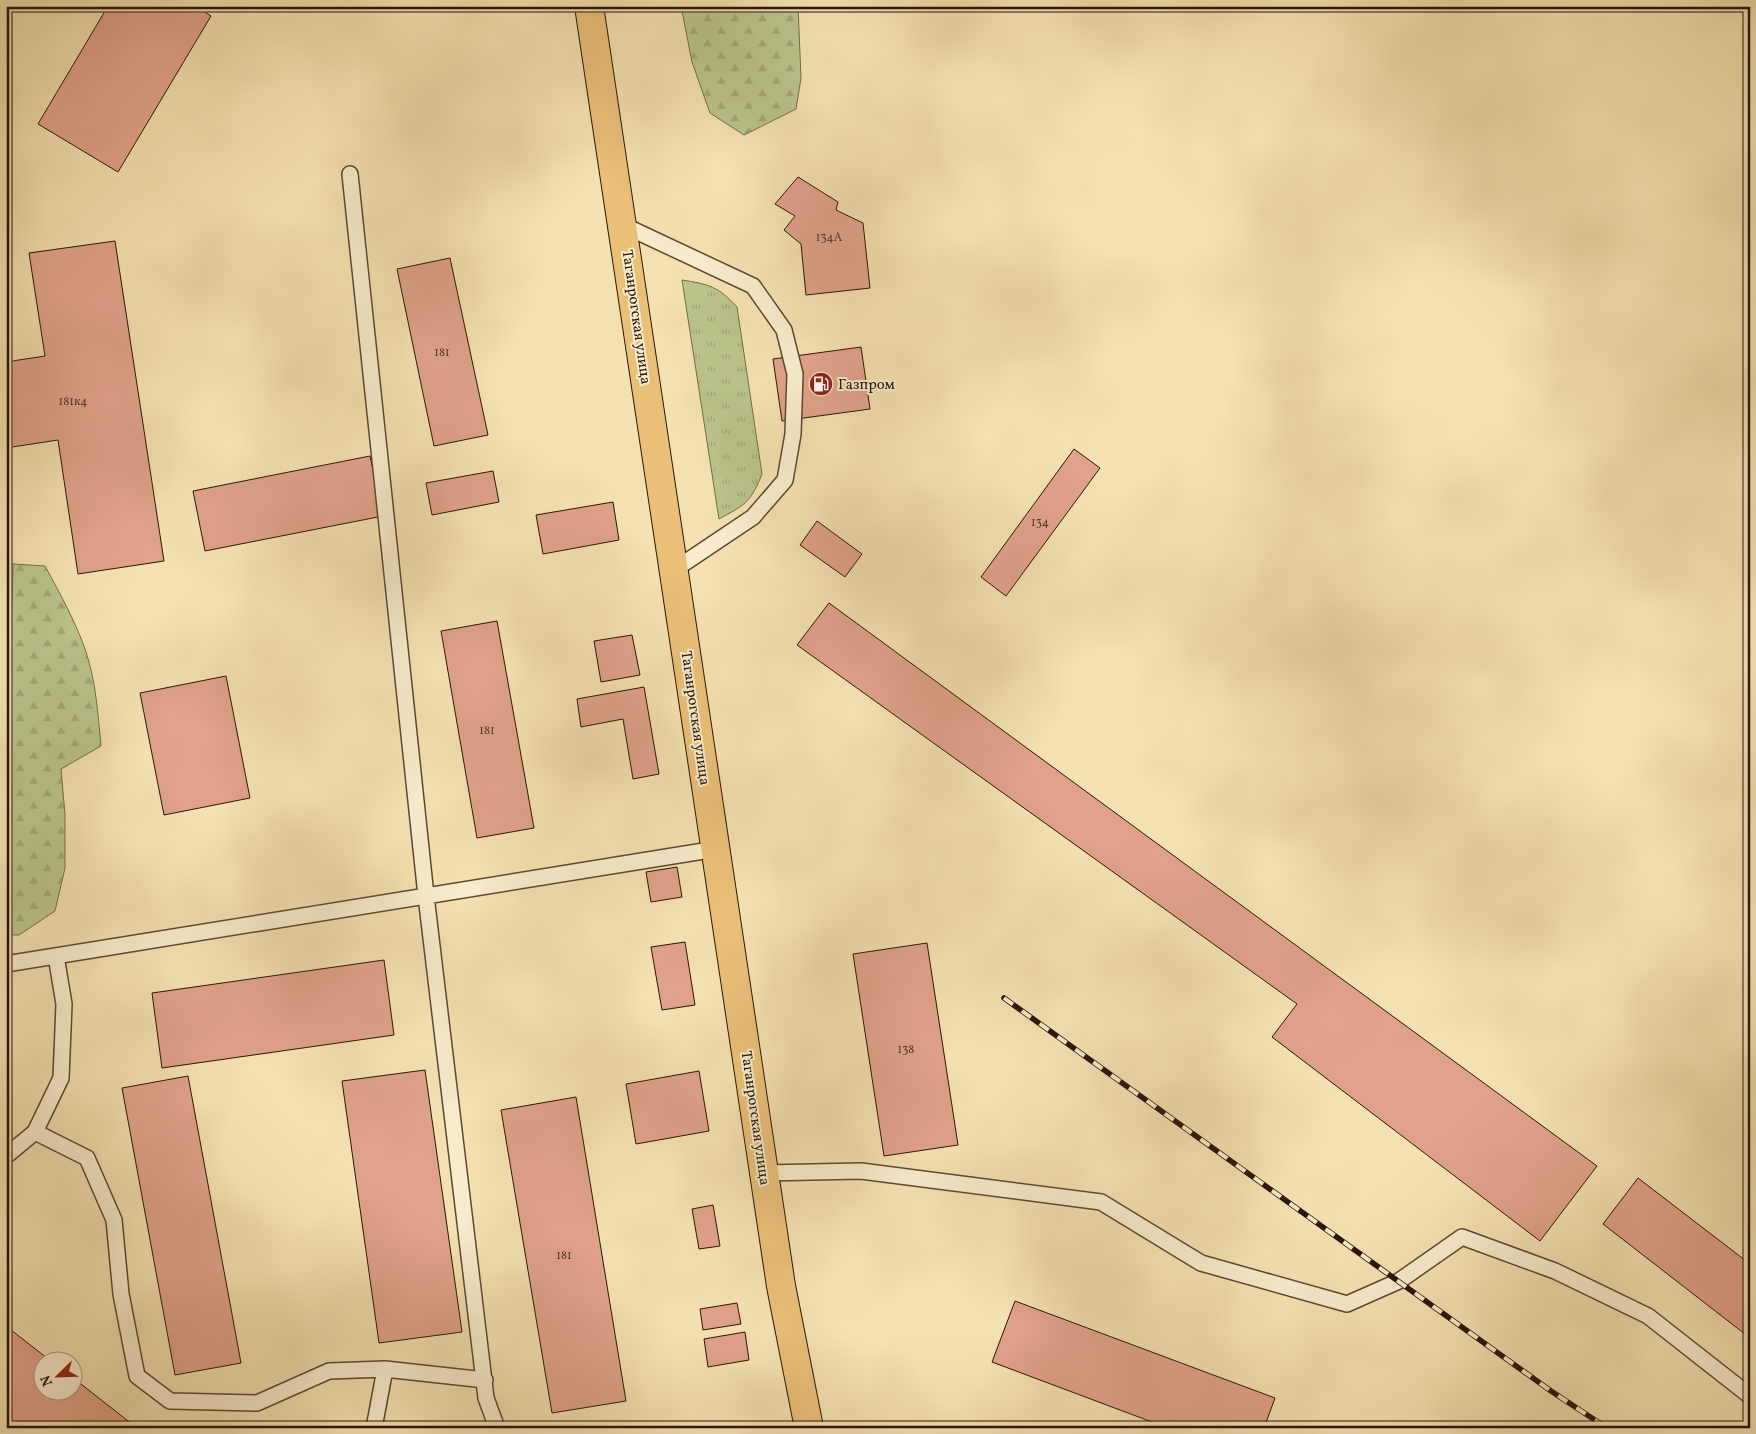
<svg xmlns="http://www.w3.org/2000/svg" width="1756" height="1434" viewBox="0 0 1756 1434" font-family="Vollkorn,serif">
  <defs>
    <pattern id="grass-tufts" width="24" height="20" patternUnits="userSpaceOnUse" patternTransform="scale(1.25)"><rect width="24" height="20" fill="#bbc38c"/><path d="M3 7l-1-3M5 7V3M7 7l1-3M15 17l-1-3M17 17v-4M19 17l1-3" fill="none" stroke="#a1a777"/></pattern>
    <pattern id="forest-firs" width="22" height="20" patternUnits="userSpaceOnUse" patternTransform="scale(1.25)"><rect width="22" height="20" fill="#bbc38c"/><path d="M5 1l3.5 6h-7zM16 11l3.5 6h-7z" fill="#a1a777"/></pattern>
  </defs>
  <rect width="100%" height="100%" fill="#f4e1b1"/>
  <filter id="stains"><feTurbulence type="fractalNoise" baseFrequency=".004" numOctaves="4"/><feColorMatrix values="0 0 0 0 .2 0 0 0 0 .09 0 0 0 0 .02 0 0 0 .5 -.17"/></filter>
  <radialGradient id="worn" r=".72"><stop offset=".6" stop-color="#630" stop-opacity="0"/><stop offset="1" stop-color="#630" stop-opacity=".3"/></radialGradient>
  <path fill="url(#grass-tufts)" stroke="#726c4a" d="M682,280C709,284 719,287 737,307L762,474C751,502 745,505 719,519Z"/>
  <path fill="url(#forest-firs)" stroke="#726c4a" d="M681,6H798L801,78L796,109L744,135L710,113L692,62Z
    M13,564L45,566C60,594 76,622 86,652C96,682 98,715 101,746L61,769L65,815V868L55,911L19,935H6V612L12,607Z"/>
  <path fill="#e0a28a" stroke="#291507" d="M108,6H195L211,16L118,172L38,124Z
    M798,177L838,202L836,210L863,223L870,288L806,295L801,244L784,230L795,216L775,204Z
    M115,241L164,561L78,574L58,440L6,448V362L45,356L29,253Z
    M450,258L488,435L434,446L397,269Z
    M861,347L870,409L782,421L773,359Z
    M1074,449L1100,468L1006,596L981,577Z
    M370,456L383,516L205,551L193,491Z
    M493,471L499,502L432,515L426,483Z
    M613,502L619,540L543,554L536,515Z
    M817,521L862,554L845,577L800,545Z
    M829,603L1597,1166L1540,1241L1272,1037L1297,1004L797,645Z
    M497,621L534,828L477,838L441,631Z
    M632,635L640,675L601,682L594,641Z
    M226,676L250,798L164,815L140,693Z
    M644,687L659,774L633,779L623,719L581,727L577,699Z
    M677,867L682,897L651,902L646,872Z
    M685,942L695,1005L662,1010L651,947Z
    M927,943L958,1145L884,1156L853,954Z
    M384,960L394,1035L162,1068L152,993Z
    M425,1070L462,1332L379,1343L342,1081Z
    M699,1071L709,1131L636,1144L626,1084Z
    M188,1076L241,1363L175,1375L122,1088Z
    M576,1097L626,1401L552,1413L501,1110Z
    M1638,1178L1750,1264V1338L1603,1224Z
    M713,1205L720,1246L699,1249L692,1209Z
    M1015,1301L1275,1398L1264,1428H1168L992,1362Z
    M737,1303L741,1324L703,1330L700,1309Z
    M6,1326L52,1362H42V1392H72V1377L137,1428H6Z
    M745,1332L749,1360L708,1367L704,1339Z"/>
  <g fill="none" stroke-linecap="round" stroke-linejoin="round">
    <g stroke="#5c4832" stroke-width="18">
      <path id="service" d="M350,174L426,896L486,1398L497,1428
        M623,225L753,286L784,330L795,374L793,434L785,480L753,517L674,570
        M6,964L716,849
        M35,1132L87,1158L114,1220L121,1294L137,1376L170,1401L257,1403L329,1371L385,1369L485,1380
        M6,1156L35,1132L61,1078L64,1004L56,956
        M764,1173L861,1171L1101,1202L1201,1263L1347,1304L1399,1281L1462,1237L1555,1271L1648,1316L1750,1396
        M374,1428L385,1369"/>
    </g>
    <g stroke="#291507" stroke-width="30">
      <path id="primary" d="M589,6L781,1286L809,1428"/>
    </g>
    <use href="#service" stroke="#f8eccc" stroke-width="15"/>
    <use href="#primary" stroke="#eac078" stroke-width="28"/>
    <g stroke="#291507" stroke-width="5.5">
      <path id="rail" d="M1004,998L1551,1391L1607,1428"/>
    </g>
    <use href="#rail" stroke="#f8eccc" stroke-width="4" stroke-dasharray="11" stroke-linecap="butt"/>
  </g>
  <defs>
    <g id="fuel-disc" transform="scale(1.25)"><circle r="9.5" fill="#8f2418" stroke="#f8eccc"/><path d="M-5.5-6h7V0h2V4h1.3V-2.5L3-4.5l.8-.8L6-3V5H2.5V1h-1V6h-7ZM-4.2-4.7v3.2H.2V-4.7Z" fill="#fff"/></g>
  </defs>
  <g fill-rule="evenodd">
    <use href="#fuel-disc" x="821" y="384"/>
  </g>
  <g text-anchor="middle" stroke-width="4" stroke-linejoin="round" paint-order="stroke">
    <g font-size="12" fill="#573828">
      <text x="829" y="241">134А</text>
      <text x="442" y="356">181</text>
      <text x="73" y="405">181к4</text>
      <text x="1040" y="526">134</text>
      <text x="487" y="734">181</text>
      <text x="906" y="1053">138</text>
      <text x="564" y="1259">181</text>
    </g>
    <g font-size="15" fill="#291507" stroke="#f8eccc">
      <text transform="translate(637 317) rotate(82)" y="5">Таганрогская улица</text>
      <text transform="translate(696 718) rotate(82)" y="5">Таганрогская улица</text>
      <text transform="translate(756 1118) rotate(82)" y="5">Таганрогская улица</text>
    </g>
    <g font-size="15" fill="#291507" stroke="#f8eccc" text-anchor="start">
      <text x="838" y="389">Газпром</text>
    </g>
  </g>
  <rect width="1756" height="1434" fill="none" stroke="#f4e1b1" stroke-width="25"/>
  <rect x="8" y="8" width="1741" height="1419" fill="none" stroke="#291507" stroke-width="2.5"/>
  <rect x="12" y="12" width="1731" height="1409" fill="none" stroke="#291507"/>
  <g transform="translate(58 1376) rotate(247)"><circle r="24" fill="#f8eccc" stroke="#a5967d"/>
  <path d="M0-4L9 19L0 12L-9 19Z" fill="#8f2418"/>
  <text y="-8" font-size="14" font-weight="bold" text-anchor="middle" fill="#291507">N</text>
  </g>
  <rect width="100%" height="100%" filter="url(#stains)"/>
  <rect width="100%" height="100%" fill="url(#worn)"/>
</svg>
